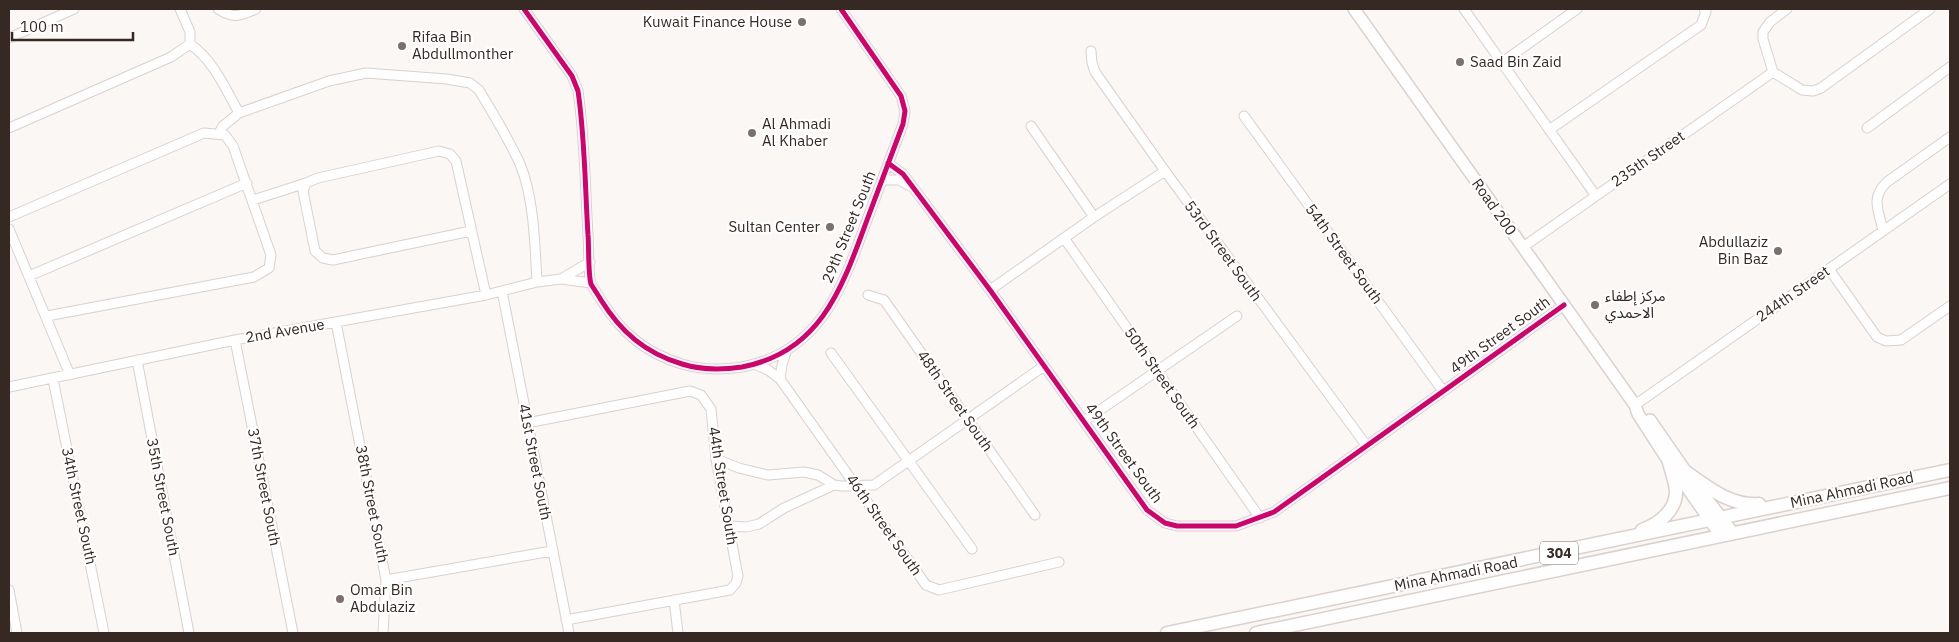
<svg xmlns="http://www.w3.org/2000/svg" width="1959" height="642" viewBox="0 0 1959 642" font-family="'IBM Plex Sans','Noto Sans Arabic',sans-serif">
  <rect width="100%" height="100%" fill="#faf7f5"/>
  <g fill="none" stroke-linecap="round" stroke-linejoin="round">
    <g stroke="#dad1cd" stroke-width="11">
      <path id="minor" d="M218,9C234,19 239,16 256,9
        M524,9L572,76L578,91C585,138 585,187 588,235C589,246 588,274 591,284C594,289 598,295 601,300C621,332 645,353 682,364C701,370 721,370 742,367C821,352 842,288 867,220C879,188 891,156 903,124L905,111L901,96L841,9
        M1464,9L1596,196
        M1787,9L1770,22L1763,32V39L1773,72L1802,90L1813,91L1821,88L1930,9
        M9,38L74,9
        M190,44C214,61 225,88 239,113
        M1091,51L1092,63L1095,72L1165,171L1366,445
        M1501,63L1577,9
        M1244,116L1443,391
        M1031,126L1094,217
        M9,128L171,57L190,44V32L180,9
        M1867,128L1950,67
        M1549,130L1701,25L1706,12L1704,9
        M219,133L223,126L239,113L329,81L366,73L447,79L470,83L479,90C493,114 509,139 520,164C534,197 535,246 537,282
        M888,163L903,174L990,290L1147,510L1165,523L1177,526H1236L1274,512L1564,305
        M882,180H899L910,186
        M253,200L306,183
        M9,217L204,133L225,135L233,146L271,255L269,268L254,277L47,316
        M9,229L70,375
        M471,231L333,260L323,258L315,251L303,191L306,183L318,178L439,151L450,154L456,161L486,295
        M1883,231C1879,211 1870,198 1887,182L1950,137
        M1064,238L1260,518
        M1523,247L1773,72
        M1829,269L1877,337L1886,341L1901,340L1950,306
        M29,276L247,183
        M561,279L590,262
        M990,290L1094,217L1165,171
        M502,291L569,633
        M868,295L884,300L1035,515
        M336,322L386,580L552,551
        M235,340L293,633
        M831,353L972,549
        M137,360L189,633
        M754,364L768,370L780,379L926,585L939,590L1059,562
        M53,379L104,633
        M780,379L782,365L786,352
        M9,387L235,340L486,295L537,282L561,279L591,283
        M1635,405L1950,184
        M1084,421L1237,316
        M527,423L690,391L701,395L711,409L716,459L738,576L736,583L730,590L566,620
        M716,459L739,468L768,475L804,472L818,475L834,485L841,486L874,485L1044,366
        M729,526L746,527L759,524L784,508L834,485
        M9,590L17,633
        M674,600L678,633
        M383,633L386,580"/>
    </g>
    <g stroke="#dad1cd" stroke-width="14">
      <path id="secondary" d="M1354,9L1635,405L1638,414L1669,462L1721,536
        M1650,420L1686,472L1733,533"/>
    </g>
    <g stroke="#dad1cd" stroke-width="15">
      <path id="primary" d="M1686,472C1709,488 1730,506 1759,504
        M1642,530C1659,524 1677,510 1676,490C1675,481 1671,471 1669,462
        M1167,633L1950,470
        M1256,633L1950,488"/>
    </g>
    <use href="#minor" stroke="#fefefe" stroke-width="9"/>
    <use href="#secondary" stroke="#fefefe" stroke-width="11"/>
    <use href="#primary" stroke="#fefefe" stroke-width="12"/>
    <g stroke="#fff" stroke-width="8">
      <path id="cycleway" d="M524,9L572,76L578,91C585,138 585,187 588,235C589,246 588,274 591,284C594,289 598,295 601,300C621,332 645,353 682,364C701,370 721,370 742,367C821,352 842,288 867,220C879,188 891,156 903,124L905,111L901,96L841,9
        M888,163L903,174L990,290L1147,510L1165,523L1177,526H1236L1274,512L1564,305"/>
    </g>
    <use href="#cycleway" stroke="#d6006c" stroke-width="5"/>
  </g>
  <g fill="#7b706c" stroke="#fff" stroke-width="2">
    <circle cx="802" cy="22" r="5"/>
    <circle cx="402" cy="46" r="5"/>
    <circle cx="1460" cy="62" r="5"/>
    <circle cx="752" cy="133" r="5"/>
    <circle cx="830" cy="227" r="5"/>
    <circle cx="1778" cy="251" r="5"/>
    <circle cx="1595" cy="305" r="5"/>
    <circle cx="340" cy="599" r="5"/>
  </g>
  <g text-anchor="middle" stroke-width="4.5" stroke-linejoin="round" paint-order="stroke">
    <rect fill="#fff" stroke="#726864" stroke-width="1" x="1540" y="541.5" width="38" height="23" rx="4"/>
    <g font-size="14" font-weight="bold" fill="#362822">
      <text x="1559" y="558">304</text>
    </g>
    <g font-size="15" fill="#362822" stroke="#fff" text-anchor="start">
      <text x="792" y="27" text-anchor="end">Kuwait Finance House</text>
      <text x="412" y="42">Rifaa Bin<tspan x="412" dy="17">Abdullmonther</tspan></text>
      <text x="1470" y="67">Saad Bin Zaid</text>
      <text x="762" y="129">Al Ahmadi<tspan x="762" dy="17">Al Khaber</tspan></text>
      <text x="820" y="232" text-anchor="end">Sultan Center</text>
      <text x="1768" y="247" text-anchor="end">Abdullaziz<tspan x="1768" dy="17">Bin Baz</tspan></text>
      <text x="1605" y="301">مركز إطفاء<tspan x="1605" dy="17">الاحمدي</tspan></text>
      <text x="350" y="595">Omar Bin<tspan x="350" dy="17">Abdulaziz</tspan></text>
    </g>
    <g font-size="15" fill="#362822" stroke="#fff">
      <text transform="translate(1648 159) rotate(-35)" y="5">235th Street</text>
      <text transform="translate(1494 207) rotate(55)" y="5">Road 200</text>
      <text transform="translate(849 227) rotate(-68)" y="5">29th Street South</text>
      <text transform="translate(1223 251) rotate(54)" y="5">53rd Street South</text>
      <text transform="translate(1344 254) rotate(54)" y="5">54th Street South</text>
      <text transform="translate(1793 294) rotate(-35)" y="5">244th Street</text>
      <text transform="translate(285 331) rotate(-10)" y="5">2nd Avenue</text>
      <text transform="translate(1500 335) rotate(-36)" y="5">49th Street South</text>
      <text transform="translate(1162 378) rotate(55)" y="5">50th Street South</text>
      <text transform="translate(955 401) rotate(55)" y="5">48th Street South</text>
      <text transform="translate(1124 453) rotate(54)" y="5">49th Street South</text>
      <text transform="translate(535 462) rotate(79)" y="5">41st Street South</text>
      <text transform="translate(723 486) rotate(81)" y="5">44th Street South</text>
      <text transform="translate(264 487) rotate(79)" y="5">37th Street South</text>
      <text transform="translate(1852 490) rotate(-12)" y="5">Mina Ahmadi Road</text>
      <text transform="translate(163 497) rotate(79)" y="5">35th Street South</text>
      <text transform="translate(372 504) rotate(79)" y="5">38th Street South</text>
      <text transform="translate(79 506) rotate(78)" y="5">34th Street South</text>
      <text transform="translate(884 525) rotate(55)" y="5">46th Street South</text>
      <text transform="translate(1456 574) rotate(-11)" y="5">Mina Ahmadi Road</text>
    </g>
  </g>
  <rect width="1959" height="642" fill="none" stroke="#362822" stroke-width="20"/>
  <path d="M12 32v8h121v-8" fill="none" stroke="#362822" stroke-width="2.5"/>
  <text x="20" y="32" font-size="15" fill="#362822" stroke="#ffffff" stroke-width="4" paint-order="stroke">100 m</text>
</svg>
